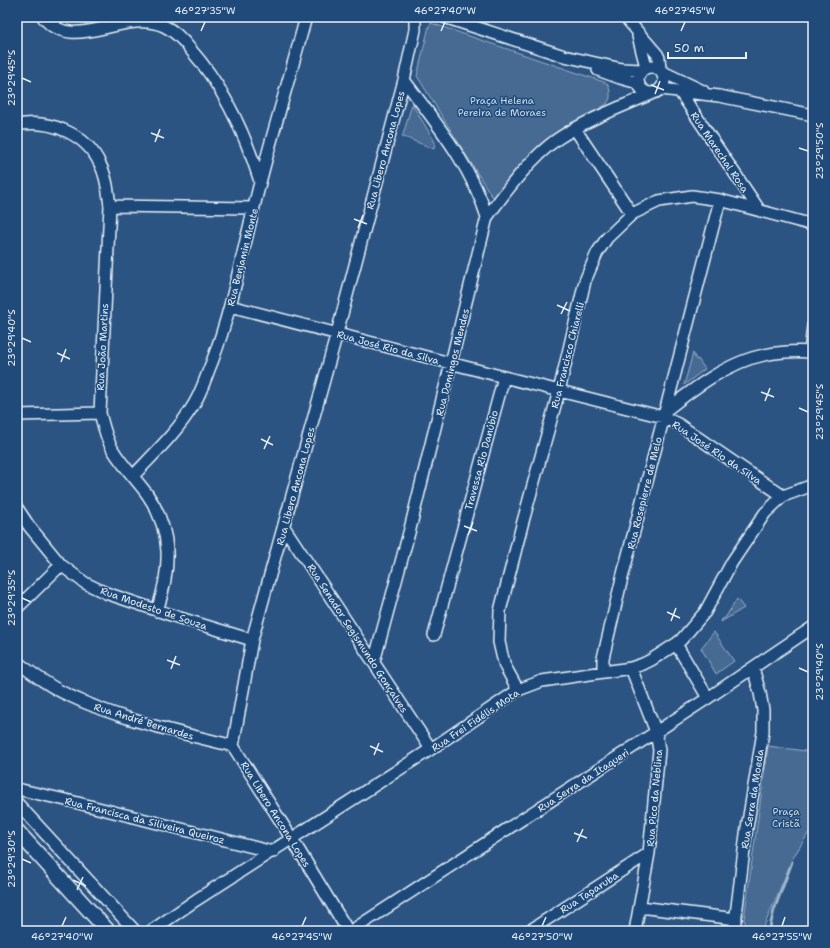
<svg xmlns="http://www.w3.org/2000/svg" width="830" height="948" viewBox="0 0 830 948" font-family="'Shantell Sans',sans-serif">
  <rect width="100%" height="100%" fill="#2b5482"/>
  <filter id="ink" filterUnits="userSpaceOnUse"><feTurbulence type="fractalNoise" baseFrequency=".025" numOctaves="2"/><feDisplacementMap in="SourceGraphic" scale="8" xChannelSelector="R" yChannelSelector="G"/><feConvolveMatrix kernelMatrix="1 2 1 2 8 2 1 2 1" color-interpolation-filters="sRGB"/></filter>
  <g filter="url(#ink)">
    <path fill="#476b93" stroke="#98aec6" d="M431,23L604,82L608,85L610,91V98L607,104L556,134L514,173L496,197H493L491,195L417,76L429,26Z
      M412,104L435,142L434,149L404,137L402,138Z
      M693,353L696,360L698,359L705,369L684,385Z
      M737,599L744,608L721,622L722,619L725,618Z
      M714,632L734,661L716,674L701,648Z
      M768,746L813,752V826L794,856L762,931H751L747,928L744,919Z"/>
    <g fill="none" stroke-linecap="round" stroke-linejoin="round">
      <path stroke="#a0b6cb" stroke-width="3" d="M769,931L774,910L792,862"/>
      <g stroke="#e8f1f8" stroke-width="14">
        <path id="minor" d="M43,17C73,55 124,8 164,26C175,31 184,41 191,50C224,87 245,134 260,181
          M444,17L564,56L622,69L642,70
          M625,17L657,54L659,58L660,69
          M52,26L57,17
          M638,36L646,67
          M638 80a13 13 0 1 1 26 0a13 13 0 1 1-26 0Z
          M598,70L620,78L638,83
          M663,72L703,91
          M404,80C436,123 471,165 487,217
          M661,89L719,96L813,115
          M680,92L760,211
          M17,125C49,119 86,133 100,164C107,177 108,192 110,206L100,413C103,425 106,439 113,450C122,465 136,479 147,494C173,531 171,569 157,611
          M575,129L632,214
          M110,206L253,208
          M230,306L504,377L663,417L678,424L783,496
          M810,352L813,326
          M665,411C693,389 728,362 764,355C779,352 797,351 813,352
          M17,415L100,413
          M133,476C155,453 178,431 194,404C202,391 206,376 212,362C231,312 241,259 254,207C269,143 289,81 306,17
          M17,508L29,526L61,565L85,583L106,593L180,618L252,640
          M284,527L431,749
          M17,608L61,565
          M434,635L504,377
          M676,644L708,698
          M17,662C33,674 50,687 68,695C120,720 178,732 233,746
          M374,662L410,529L487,217C506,191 533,155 559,138C588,119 621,107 653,93
          M631,668L656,732L659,750L649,853L635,931
          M603,671V658L622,578L720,200
          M518,690L505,666L502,655L499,642L500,611L522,525L559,391L585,281L597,253L607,238L632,214L659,201L692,196L720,200L813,225
          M17,789L70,801L273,852
          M17,803L135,931
          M640,907L736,919
          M151,931L196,900L431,749L518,690L542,681L631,668L643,664L651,660L676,644L681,640L705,612L732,562L765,513L783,496L813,485
          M348,931L292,839L233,746L252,640L337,333L404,80L415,30V17
          M351,931L708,698L813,627
          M529,931L649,853
          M734,931L746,834L763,732V710L760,693L753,668"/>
      </g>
      <g stroke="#e8f1f8" stroke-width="17">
        <path id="major" d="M17,831L108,931"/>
      </g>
      <use href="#minor" stroke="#1f4a7a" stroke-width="11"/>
      <use href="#major" stroke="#1f4a7a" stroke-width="14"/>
    </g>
  </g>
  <path fill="none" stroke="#e8f1f8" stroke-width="1.5" d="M201,31L205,22M441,31L445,22M681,31L685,22M22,78L31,82M651,85L664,90M655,94L660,81M151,133L164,138M155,142L160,129M799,148L808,151M354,219L367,224M358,228L363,215M557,305L570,311M561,314L567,302M22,338L31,342M57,353L70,359M61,362L66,349M761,392L774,397M765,401L770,388M799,408L808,412M261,439L273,445M264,449L270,436M464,526L477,531M468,535L473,522M22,598L31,602M667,612L680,618M671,621L676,608M167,660L180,665M799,668L808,672M171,669L176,656M370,746L383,752M374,755L379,743M574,833L587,838M577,842L583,829M22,859L31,863M73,880L86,886M77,890L83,877M62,926L66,917M302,926L306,917M542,926L546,917M782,926L785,917"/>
  <g text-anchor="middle" stroke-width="3" stroke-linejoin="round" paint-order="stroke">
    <g font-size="10" fill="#d0dde9" stroke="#1f4a7a">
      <text x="502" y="104">Praça Helena<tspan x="502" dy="12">Pereira de Moraes</tspan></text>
      <text x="786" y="815">Praça<tspan x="786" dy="12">Cristã</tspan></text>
    </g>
    <g font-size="10" fill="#e8f1f8" stroke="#1f4a7a">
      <text transform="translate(385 150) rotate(-75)" y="4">Rua Libero Ancona Lopes</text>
      <text transform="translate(720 152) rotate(56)" y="4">Rua Marechal Rosa</text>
      <text transform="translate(242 257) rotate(-76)" y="4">Rua Benjamin Monte</text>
      <text transform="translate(102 347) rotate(-87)" y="4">Rua João Martins</text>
      <text transform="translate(388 347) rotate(15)" y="4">Rua José Rio da Silva</text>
      <text transform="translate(567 355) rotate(-76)" y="4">Rua Francisco Chiarelli</text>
      <text transform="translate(452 362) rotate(-76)" y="4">Rua Domingos Mendes</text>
      <text transform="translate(717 452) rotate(34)" y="4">Rua José Rio da Silva</text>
      <text transform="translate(481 460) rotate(-75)" y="4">Travessa Rio Danúbio</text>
      <text transform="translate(295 486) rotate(-75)" y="4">Rua Libero Ancona Lopes</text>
      <text transform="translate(644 493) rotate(-76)" y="4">Rua Rosepierre de Melo</text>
      <text transform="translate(154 608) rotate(19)" y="4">Rua Modesto de Souza</text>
      <text transform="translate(358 638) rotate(57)" y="4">Rua Senador Segismundo Gonçalves</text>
      <text transform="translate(475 720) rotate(-34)" y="4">Rua Frei Fidélis Mota</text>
      <text transform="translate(144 721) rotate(17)" y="4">Rua André Bernardes</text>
      <text transform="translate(583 780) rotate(-33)" y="4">Rua Serra da Itaqueri</text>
      <text transform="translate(654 798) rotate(-85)" y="4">Rua Pico da Neblina</text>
      <text transform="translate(752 799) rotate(-81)" y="4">Rua Serra da Moeda</text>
      <text transform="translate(276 814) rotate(58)" y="4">Rua Libero Ancona Lopes</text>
      <text transform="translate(145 820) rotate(14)" y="4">Rua Francisca da Siliveira Queiroz</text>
      <text transform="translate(589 892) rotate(-33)" y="4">Rua Taparuba</text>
    </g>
  </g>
  <rect width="830" height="948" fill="none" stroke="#1f4a7a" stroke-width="44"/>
  <path d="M668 52v6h78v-6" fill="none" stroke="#e8f1f8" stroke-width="2"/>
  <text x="674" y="52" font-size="12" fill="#e8f1f8" stroke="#1f4a7a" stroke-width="3" paint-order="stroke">50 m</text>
  <rect x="22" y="22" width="786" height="904" fill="none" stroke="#e8f1f8" stroke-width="1.5"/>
  <g font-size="10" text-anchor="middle" fill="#e8f1f8">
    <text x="205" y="14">46°27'35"W</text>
    <text x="445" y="14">46°27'40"W</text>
    <text x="685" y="14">46°27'45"W</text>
    <text transform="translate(11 78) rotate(-90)" y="4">23°29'45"S</text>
    <text transform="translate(819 151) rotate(-90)" y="4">23°29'50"S</text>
    <text transform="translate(11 338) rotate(-90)" y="4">23°29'40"S</text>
    <text transform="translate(819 412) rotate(-90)" y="4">23°29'45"S</text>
    <text transform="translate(11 598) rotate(-90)" y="4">23°29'35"S</text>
    <text transform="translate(819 672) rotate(-90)" y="4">23°29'40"S</text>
    <text transform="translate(11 859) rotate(-90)" y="4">23°29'30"S</text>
    <text x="62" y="940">46°27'40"W</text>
    <text x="302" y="940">46°27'45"W</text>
    <text x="542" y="940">46°27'50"W</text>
    <text x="782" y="940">46°27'55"W</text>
  </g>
</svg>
